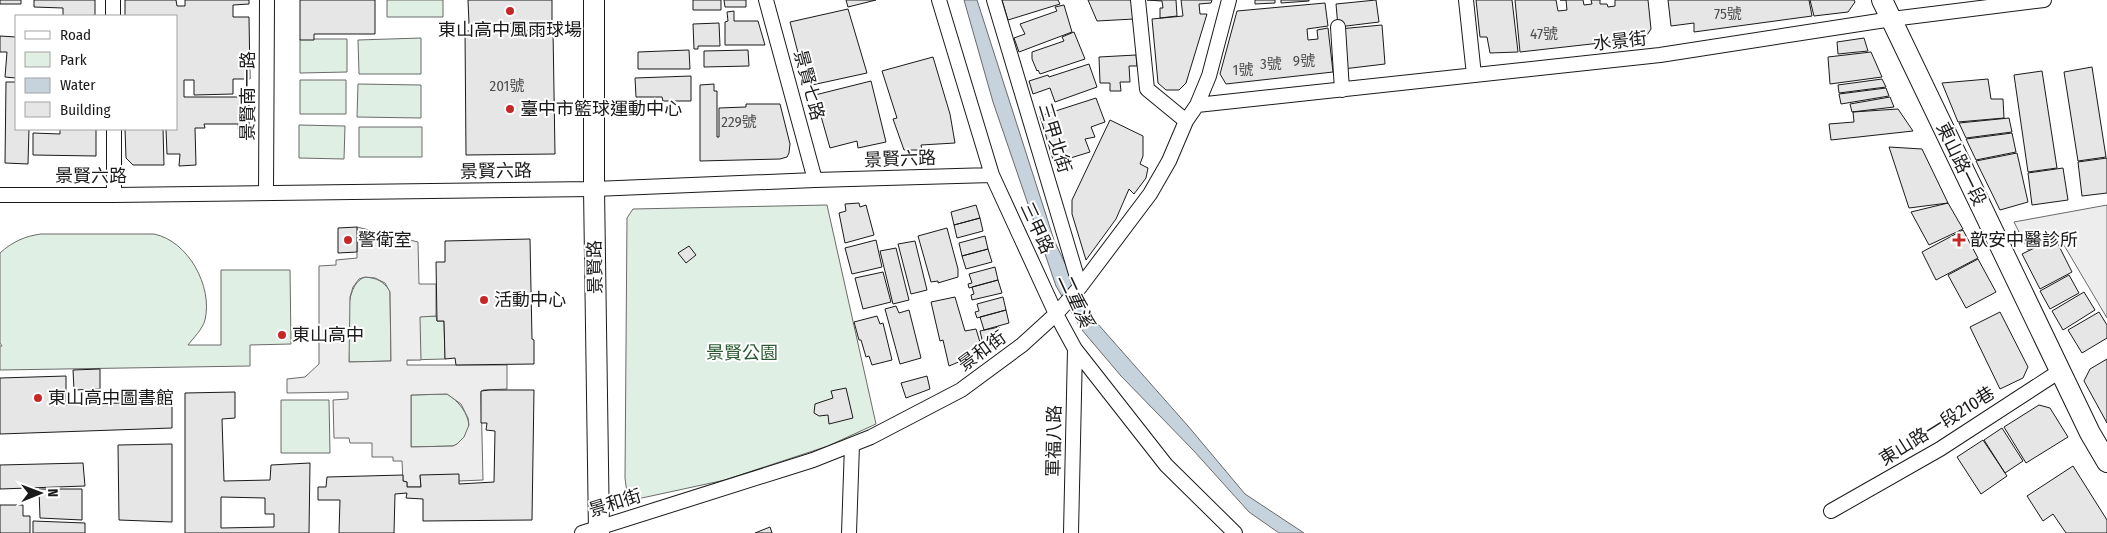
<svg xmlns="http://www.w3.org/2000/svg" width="2107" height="533" viewBox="0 0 2107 533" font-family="'Fira Sans Condensed','Noto Sans TC',sans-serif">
  <rect width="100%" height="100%" fill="#fff"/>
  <path fill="#e0efe3" stroke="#6a6a6a" d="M387,0H443V17H387Z
    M421,38V74H359L358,40Z
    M300,39H347V72L300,73Z
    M300,80H346V114H300Z
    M358,84L421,85V118L357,117Z
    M299,125L345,126L344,159L299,158Z
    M359,127H422V157H359Z
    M827,205L876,424L828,446L725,480L628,501L625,478L627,218L633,209Z
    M41,234H154C188,241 213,286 205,320C202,330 194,337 188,345H221V270H290L291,344L250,345V366L0,370V346H2L0,343V253C12,242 25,236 41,234Z
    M365,277C377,278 383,281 390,291L391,361L349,362C349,341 341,285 365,277Z
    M436,316L437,321H444L445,359L407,360V317Z
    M447,394C466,405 482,435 453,446L411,447V395Z
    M281,400H329L330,453H281Z"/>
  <path fill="#ededed" stroke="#6a6a6a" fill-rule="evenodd" d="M2107,205V318L2058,235L2028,250L2014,222Z
    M357,227L418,242L419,284H436V316L420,317L421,360H407V365H507V389L483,390L481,393L483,480L459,481L420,476L421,487H407V482L403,481L402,461H393V457H372V443H350L349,438H334L333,400L348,399V392L287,393V379L305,377L319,364V266L336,265V260L357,258ZM365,277L375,278L385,283L390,292L391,361L349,362L350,297L353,287L359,279ZM447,394L461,404L468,418L469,425L464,437L457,444L453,446L411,447V395Z"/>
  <path fill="#c6d2dc" stroke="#6a6a6a" d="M964,0H977L1054,240L1089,314L1188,426L1245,494L1304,533H1279L1249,512L1193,450L1121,376L1082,330L1056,286L993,102Z"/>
  <path fill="#e6e6e6" stroke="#1a1a1a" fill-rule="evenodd" d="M0,0H21V4H0Z
    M34,0H95V16H63V8L34,7Z
    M125,0H176L177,6H185V0H249V4L233,5V17H249L250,79H233V94L194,95V80H184V97H249V128L238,129V124H204L205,128H195L196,165L179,166L180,154H167L166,129H176V16H125Z
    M300,0H375V34H314V40H300Z
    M468,0H552V23L469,24Z
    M693,0H721V10H693Z
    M724,0H746V7H725Z
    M846,0H876L848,7Z
    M1002,0H1058L1060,4L1008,20Z
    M1088,0H1131L1134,19L1097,21Z
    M1147,0H1176L1177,16L1160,18V8H1163L1162,1Z
    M1181,0H1212L1211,3L1199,4L1200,14H1207L1186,83L1179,90H1166L1158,83L1152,19L1183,16Z
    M1255,0H1275V3L1255,4Z
    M1281,0H1309V1L1281,3Z
    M1376,0L1379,22L1338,27L1336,4Z
    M1476,0H1512L1518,52L1490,53L1487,37H1480Z
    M1515,0H1556L1558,11L1567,10L1566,0H1560H1583L1584,5L1592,4L1591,0H1600V4H1607L1608,7L1615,6V0H1648L1651,29L1645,38L1520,52Z
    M1668,0H1809L1812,16L1694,32V23L1671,26Z
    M1810,0H1854L1855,2L1848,12L1814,16Z
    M1325,3L1328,26L1307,29L1308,40L1318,39L1317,30L1328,28L1333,72L1226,84L1220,74L1237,11Z
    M1064,5L1072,32L1019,52L1014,38L1025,34L1020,24L1057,11L1055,7Z
    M848,9L867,73L812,85L803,52L798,53L790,22Z
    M734,11V21H758L765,45H725V22L728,21L727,12Z
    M719,23L720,46H698V49H694L693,24Z
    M1382,25L1385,64L1343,69L1339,29Z
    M553,30L555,154L466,155L465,31Z
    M1074,32L1085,59L1040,74L1038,70L1037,71L1032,59V52L1064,41L1062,37Z
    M0,36L16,37V78L5,77L7,52H0Z
    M1864,38L1868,51L1838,54L1837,42Z
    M689,50L690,69H638V52Z
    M748,50L749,66L704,67V51Z
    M1871,52L1882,77L1830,84L1828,57Z
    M1136,55L1137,66H1129L1130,82H1120L1121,91H1110V83H1100L1099,57Z
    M933,57L950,114L955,143L921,145L922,150H904L893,119L897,118L882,71Z
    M1089,64L1097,87L1055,102L1050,88L1033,94L1029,81L1048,75L1049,77Z
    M2092,67L2106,157L2078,161L2064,72Z
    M2042,71L2057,168L2028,172L2014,75Z
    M691,76V101H663L662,97H636L635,78Z
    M1882,79L1886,87L1839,93L1838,85Z
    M1988,79L1991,99H2003L2004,118L1958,122L1942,83Z
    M871,81L886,142L858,148L857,141L830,148L815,95Z
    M6,82H16V129H29L28,164L5,163Z
    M714,84V91H717V137H719V108L746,107V104H780L790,144L789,153L787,157L780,159L700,161V85Z
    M1886,88L1889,96L1841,104L1839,94Z
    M1890,97L1894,107L1852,112L1850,104Z
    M1096,98L1105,122L1091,127L1095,137L1085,139L1090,152L1054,163L1040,116Z
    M1898,109L1913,131L1831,140L1829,124L1854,122L1853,112Z
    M2009,118L2012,132L1966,138L1959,123Z
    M1110,120L1143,136V156L1140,164L1148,168L1146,178L1134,194L1129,189L1116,219L1086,260L1072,214V200Z
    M60,129H96V156L33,155V133L60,134Z
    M125,129H163L164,165H133L126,158Z
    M2012,133L2016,152L1976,160L1966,139Z
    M1889,147L1922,149L1948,203L1909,208Z
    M2017,153L2028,202L2000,210L1976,161Z
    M2107,158V193L2082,196L2078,162Z
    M2063,168L2068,200L2032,205L2028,173Z
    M859,203L860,207L866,205L874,235L845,243L839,213L846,211L845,204Z
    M1948,203L1963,229L1929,245L1911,212Z
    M976,205L980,218L954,225L951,212Z
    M980,218L983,231L957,238L954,225Z
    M357,227V252L338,253V228Z
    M947,228L958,269V277L938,283V281L931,282L918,236Z
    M1963,230L1978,258L1936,280L1922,252Z
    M985,236L988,249L962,256L959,243Z
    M2055,238L2072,272L2040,289L2022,254Z
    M530,239L532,339L534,340V364L456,365L455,358L445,359L444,321H437L436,262H445V241Z
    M876,240L882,267L852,274L845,248Z
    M915,241L927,290L911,294L898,244Z
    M689,246L696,255L686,263L678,253Z
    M896,248L909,300L893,304L880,251Z
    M988,249L992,262L966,269L962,256Z
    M1978,259L1996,292L1966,308L1948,275Z
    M995,267L998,280L969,288L968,284L972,283L969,274Z
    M883,272L891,302L863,309L855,278Z
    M2069,275L2079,293L2050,309L2040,291Z
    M998,280L1002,293L972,300L971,295L974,294L972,287Z
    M2084,292L2095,310L2063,330L2052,311Z
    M955,297L965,331L976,329L983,352L949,366L943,340L940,341L931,302Z
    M1003,297L1006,310L977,318L975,312L979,311L977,304Z
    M896,306L899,313L909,310L921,358L900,364L885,309Z
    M1006,310L1009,323L984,330L980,317Z
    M2000,312L2028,367L2023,378L2000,389L1970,327Z
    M2099,312L2107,325V338L2082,353L2068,330Z
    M877,316L880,324L883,323L892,360L872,365L869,356L866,357L861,340H859L854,322Z
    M999,327L1002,341L985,352L980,331Z
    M2107,359V423L2084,381L2090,369Z
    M100,369V389L74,390L73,370Z
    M66,376V405L172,401V428L0,434V378Z
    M927,376L930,389L906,398L901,383Z
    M846,388L853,418L829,424L828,415L819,416L814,413L815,404L833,398L831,391Z
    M490,390H534L532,520L423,521V499L406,498L407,493L395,494L394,533H339L340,500H318V487H326L327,477L403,475V481L407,482V487H421L420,475L459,474V484L494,482L495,431L486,430L487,423H481V391Z
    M235,392V418L222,419L224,481L270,480L271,465L310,463L309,533H185V393ZM221,497L265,498V514H274V527L221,528Z
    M2039,405L2050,408L2068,437L2026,463L2004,427Z
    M2002,428L2023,461L2005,473L1984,440Z
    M1983,440L2007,476L1981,494L1957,457Z
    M172,444V522L119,520L118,445Z
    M83,463L85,486L0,489V465Z
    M2073,466L2107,520V533H2066L2053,514L2043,521L2027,496Z
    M39,489H82V520L40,518Z
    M0,505H23V516H30V533H0Z
    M33,521L85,523V533H33Z
    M770,527L772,533H755Z"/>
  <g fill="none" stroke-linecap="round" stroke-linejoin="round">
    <g stroke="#1a1a1a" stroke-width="16">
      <path id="street" d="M113,0V16
        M766,0L815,180
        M939,0L992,175L1056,314L1075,349L1166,465L1235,533
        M994,0L1080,287
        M1138,0L1147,89L1186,121
        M1466,0L1474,75
        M1338,27L1342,90
        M1197,105L1660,55L1892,19L2044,0
        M114,129V195
        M266,193L267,0
        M0,195H114L594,189L815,180L992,175
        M1831,511L1940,449L2060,371
        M582,533L813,460L871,437L961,390L1022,345L1056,314L1080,287L1150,194L1169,161L1186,121L1197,105L1209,76L1229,0
        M849,533L852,445
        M1071,533L1075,349"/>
    </g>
    <g stroke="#1a1a1a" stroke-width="22">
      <path id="secondary" d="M594,0V189L599,533
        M1882,0L2090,433L2107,462"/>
    </g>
    <use href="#street" stroke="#fff" stroke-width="14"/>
    <use href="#secondary" stroke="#fff" stroke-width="20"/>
  </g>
  <g fill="#c62828" stroke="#fff" stroke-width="2">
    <circle cx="510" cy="11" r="5"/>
    <circle cx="510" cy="109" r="5"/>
    <circle cx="348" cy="240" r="5"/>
    <path d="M1956.5 232.5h5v5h5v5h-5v5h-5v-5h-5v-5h5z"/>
    <circle cx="484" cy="300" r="5"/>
    <circle cx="282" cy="335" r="5"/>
    <circle cx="38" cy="398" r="5"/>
  </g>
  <g text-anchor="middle" stroke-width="4" stroke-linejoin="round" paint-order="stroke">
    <g font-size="15" fill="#4d4d4d">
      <text x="1728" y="19">75號</text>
      <text x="1544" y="39">47號</text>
      <text x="1304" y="66">9號</text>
      <text x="1271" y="69">3號</text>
      <text x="1243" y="75">1號</text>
      <text x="507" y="91">201號</text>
      <text x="739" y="127">229號</text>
    </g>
    <g font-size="18" fill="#1a1a1a" stroke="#fff" text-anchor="start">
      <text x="510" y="36" text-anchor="middle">東山高中風雨球場</text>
      <text x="520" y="115">臺中市籃球運動中心</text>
      <text x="358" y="246">警衛室</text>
      <text x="1970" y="246">歆安中醫診所</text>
      <text x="494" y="306">活動中心</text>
      <text x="292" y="341">東山高中</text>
      <text x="48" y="404">東山高中圖書館</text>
    </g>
    <g font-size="18" fill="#1a1a1a" stroke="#fff">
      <text transform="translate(1620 41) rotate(-6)" y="6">水景街</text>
      <text transform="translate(809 85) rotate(75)" y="6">景賢七路</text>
      <text transform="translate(248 96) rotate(-90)" y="6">景賢南一路</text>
      <text transform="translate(1055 138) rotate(73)" y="6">三甲北街</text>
      <text transform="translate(900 159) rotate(-2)" y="6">景賢六路</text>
      <text transform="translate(1961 164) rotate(64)" y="6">東山路一段</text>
      <text transform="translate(496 171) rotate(-1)" y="6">景賢六路</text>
      <text x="91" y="182">景賢六路</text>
      <text transform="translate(1037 228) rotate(65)" y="6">三甲路</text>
      <text transform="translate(595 267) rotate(-91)" y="6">景賢路</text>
      <text transform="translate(982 351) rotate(-36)" y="6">景和街</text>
      <text transform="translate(1937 426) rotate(-32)" y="6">東山路一段210巷</text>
      <text transform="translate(1054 441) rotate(-89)" y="6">軍福八路</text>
      <text transform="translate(615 503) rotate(-17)" y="6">景和街</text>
    </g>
    <g font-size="18" fill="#2b5a34" stroke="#fff">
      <text x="742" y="359">景賢公園</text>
    </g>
    <g font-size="19" font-style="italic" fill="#1a1a1a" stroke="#fff">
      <text transform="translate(1076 300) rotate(65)" y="7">二重溪</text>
    </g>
  </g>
  <rect x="15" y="15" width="162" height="115" fill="#ffffff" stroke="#a3a3a3"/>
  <rect x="25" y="31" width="25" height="8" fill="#ffffff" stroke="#a3a3a3"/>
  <text x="60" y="40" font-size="15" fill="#1a1a1a">Road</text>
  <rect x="25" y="52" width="25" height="15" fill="#e0efe3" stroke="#a3a3a3"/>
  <text x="60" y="65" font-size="15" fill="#1a1a1a">Park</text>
  <rect x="25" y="78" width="25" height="15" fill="#c6d2dc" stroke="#a3a3a3"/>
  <text x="60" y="90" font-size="15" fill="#1a1a1a">Water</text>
  <rect x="25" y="102" width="25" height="15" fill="#e6e6e6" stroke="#a3a3a3"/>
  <text x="60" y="115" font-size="15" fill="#1a1a1a">Building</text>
  <g transform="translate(40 493) rotate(89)" stroke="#ffffff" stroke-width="4" paint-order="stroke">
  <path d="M0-4L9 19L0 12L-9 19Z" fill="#1a1a1a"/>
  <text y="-8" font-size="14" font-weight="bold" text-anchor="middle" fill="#1a1a1a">N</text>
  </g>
</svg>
